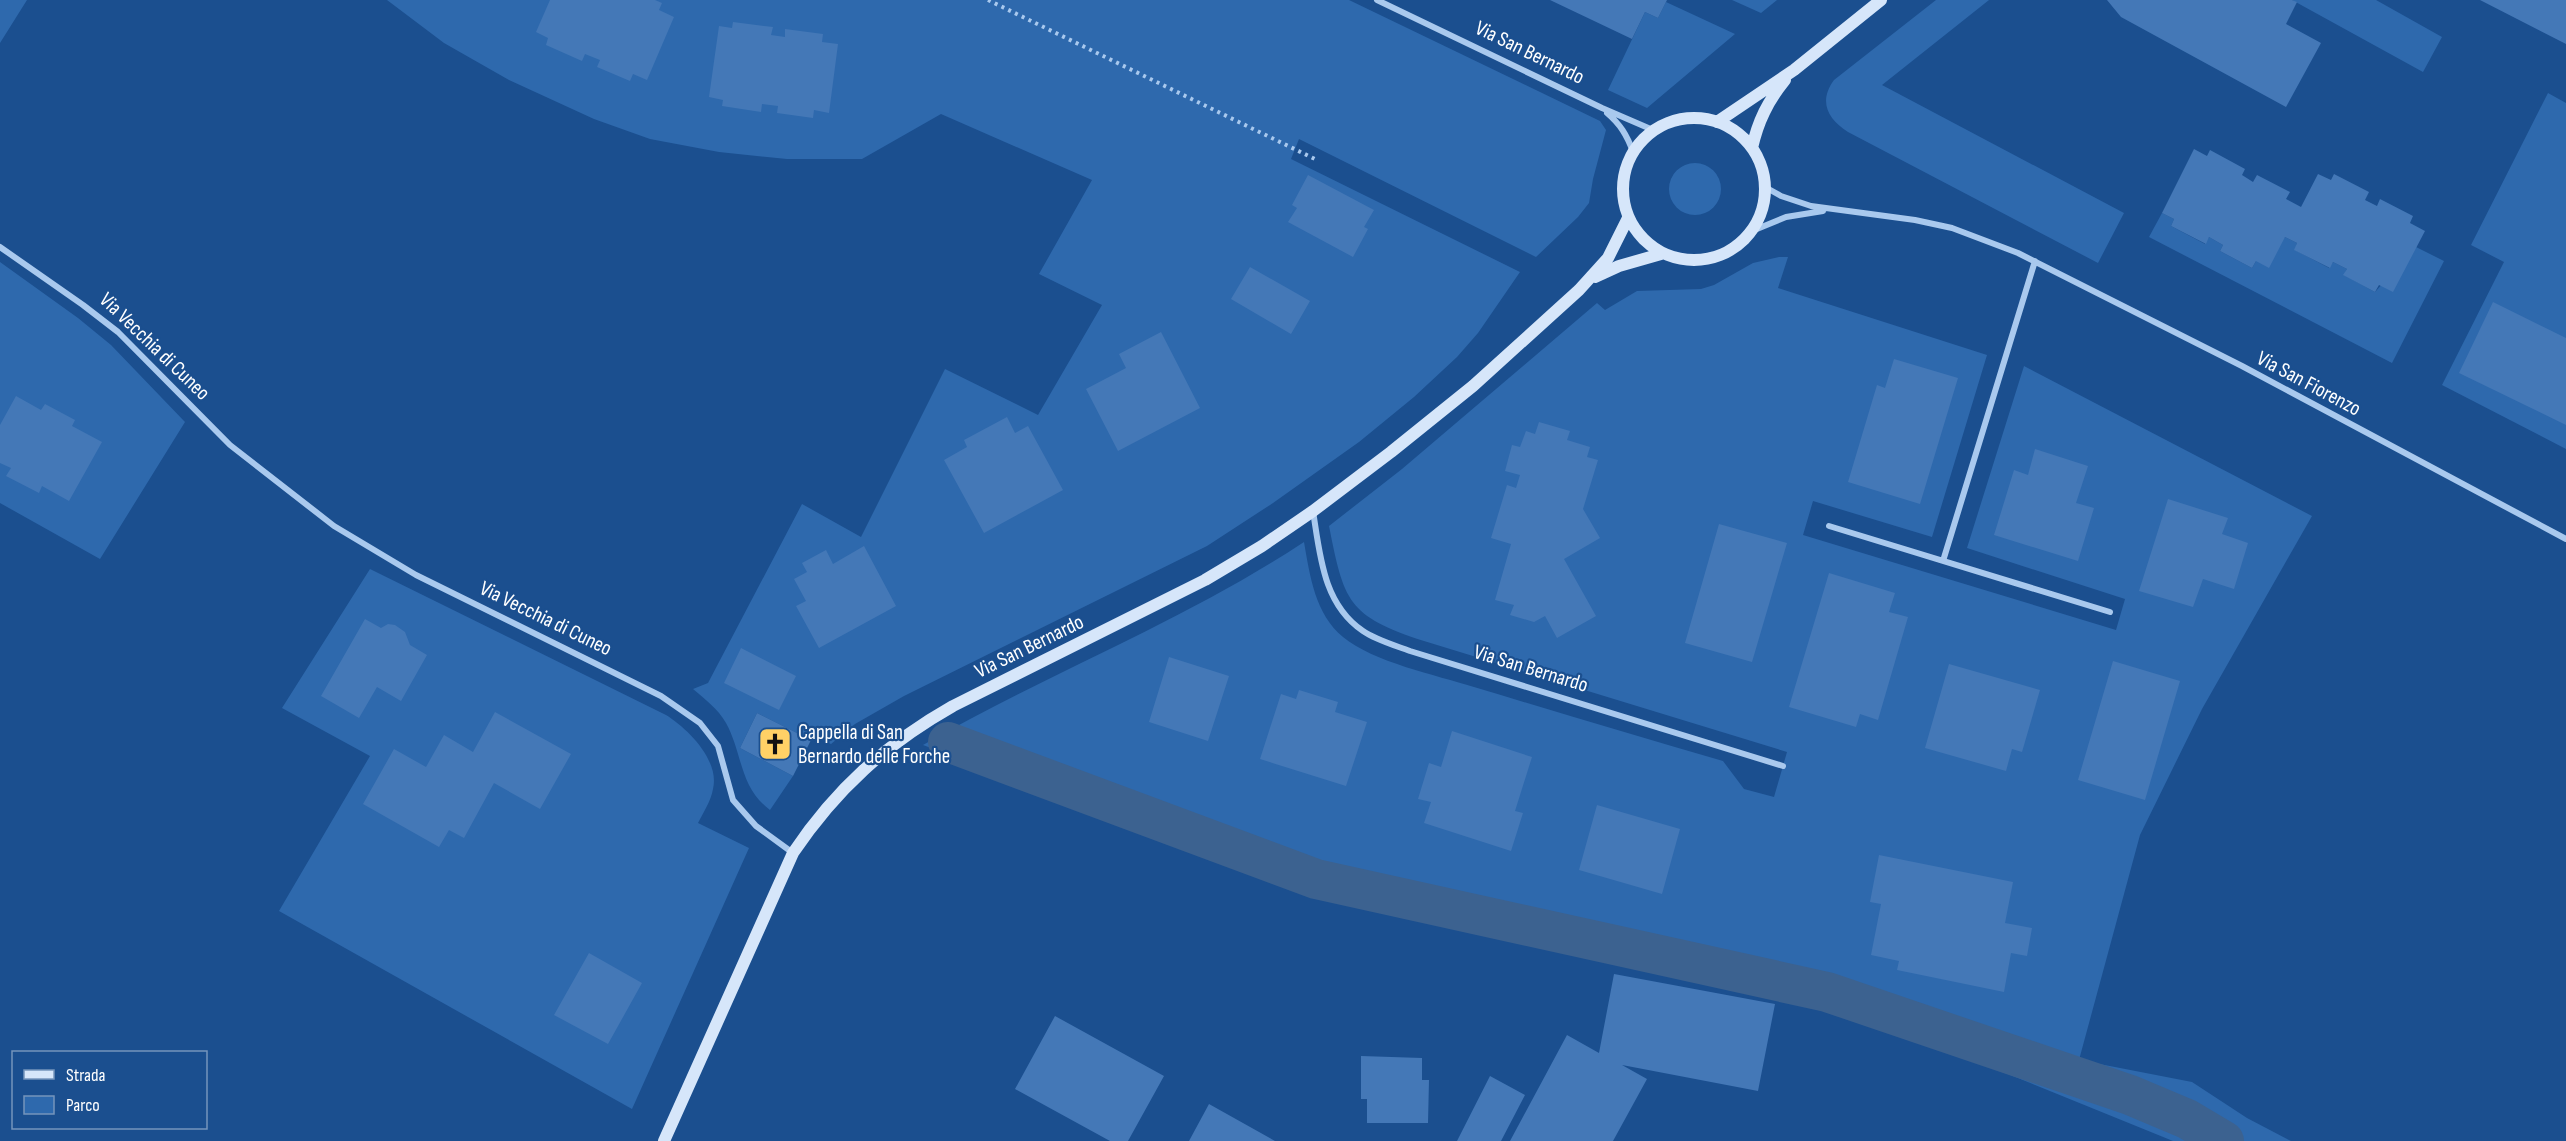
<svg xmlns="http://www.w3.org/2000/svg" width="2566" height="1141" viewBox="0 0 2566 1141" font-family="'Sofia Sans Condensed',sans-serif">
  <rect width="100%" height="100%" fill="#1b4f8f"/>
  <path fill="#2e69ad" d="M0,0H27L0,43Z
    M387,0H1349L1600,121L1606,130L1593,179L1589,203L1578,217L1536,257L1299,139L1291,159L1520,272L1478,333L1457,357L1414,397L1359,442L1273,503L1207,546L904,696L855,724L831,744L814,736L811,740L757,713L740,748L793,776L770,810C739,787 743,754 726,723C718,709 706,700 693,689L708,683L802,504L861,537L945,369L1038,415L1102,305L1039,274L1092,180L941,114L862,159H787L719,152L650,139L594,119L509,80L444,43Z
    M1732,0H1777L1761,13Z
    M1936,0H1989L1882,85L2124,213L2098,263L1848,132C1828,119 1818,102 1834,80Z
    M2292,0H2376L2442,37L2423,72Z
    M1666,2L1735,34L1647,108L1608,90L1645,12L1658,18Z
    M2548,93L2566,103V449L2442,385L2504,262L2471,245Z
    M1669 189a26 26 0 1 1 52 0a26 26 0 1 1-52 0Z
    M2162,213L2174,219L2171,226L2205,244L2209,237L2223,245L2220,251L2252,268L2256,261L2285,237L2297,243L2295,250L2329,268L2333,262L2347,269L2344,275L2375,292L2416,247L2444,261L2392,363L2149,237Z
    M1779,257H1788L1778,288L1987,355L1932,537L1813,501L1803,535L2116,630L2125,599L1967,548L2024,366L2312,516L2202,709L2140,835L2079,1060L2192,1082L2247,1118L2291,1141H2173L2018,1078L1821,1003L1304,886L923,745C1048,673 1183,622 1304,542C1310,576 1315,614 1343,637C1373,662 1436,675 1474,687C1557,712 1640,737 1723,761L1744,789L1774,797L1787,752L1424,641C1347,616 1344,601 1329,526L1402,469L1597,303L1605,310L1637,291L1701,289L1714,285L1753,263Z
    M0,262L78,318L111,345L185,422L100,559L0,503Z
    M370,569L666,715C687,728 720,760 713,789C711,801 703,813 698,823L749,848L632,1109L279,911L370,756L282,708Z"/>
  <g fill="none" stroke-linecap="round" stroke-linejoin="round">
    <path stroke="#3c6290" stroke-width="40" d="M948,742L1316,879L1827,992L2130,1095L2187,1119L2224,1141"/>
  </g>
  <path fill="#4478b7" d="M550,0H655L662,3L659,10L674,17L647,80L633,74L630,81L597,67L600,60L585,54L582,61L546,45L548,38L536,32Z
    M1550,0H1667L1658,18L1645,12L1632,39Z
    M2107,0H2292L2297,2L2286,24L2321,43L2286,107L2121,17Z
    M2480,0H2566V44Z
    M733,22L773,27L771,35L785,37V29L823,34L822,42L838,44L829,113L814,110L813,118L777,113L778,106L762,104L761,112L722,106L723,100L709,97L719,26L732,28Z
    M2194,149L2207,156L2210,150L2245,169L2242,175L2253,182L2257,175L2290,192L2286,199L2301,207L2318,174L2331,180L2334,174L2369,192L2365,200L2377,206L2380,199L2413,216L2410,223L2425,231L2393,292L2379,285L2375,292L2343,275L2347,269L2333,262L2330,268L2294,250L2297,243L2285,237L2269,268L2256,261L2252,268L2220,251L2223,245L2209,237L2206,244L2171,226L2174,219L2162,213Z
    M1308,175L1374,210L1364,227L1368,229L1353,257L1288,222L1297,208L1292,205Z
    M1250,267L1310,301L1291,334L1231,299Z
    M2493,302L2566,338V425L2459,373Z
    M1161,332L1200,408L1118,451L1086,389L1126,368L1119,354Z
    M1894,359L1958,378L1920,504L1848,482L1877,385L1885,388Z
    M16,396L41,410L45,404L75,420L72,426L102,442L69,501L42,486L39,493L6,476L11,468L0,463V425Z
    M1007,417L1015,433L1028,426L1063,490L984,533L944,460L967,447L964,440Z
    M1539,422L1570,431L1567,440L1590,447L1587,457L1598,460L1583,509L1600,538L1564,559L1596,616L1557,638L1545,616L1534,622L1510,615L1514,605L1495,600L1511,544L1491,538L1507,485L1516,488L1520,475L1505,471L1512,445L1520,447L1526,431L1535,434Z
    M2035,449L2088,466L2076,503L2094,508L2078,561L1994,535L2014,470L2028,475Z
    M2168,499L2228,518L2222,534L2248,543L2234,589L2203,579L2193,607L2139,591Z
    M1719,524L1787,543L1752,662L1685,643Z
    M864,546L896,606L819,648L796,606L806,601L794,579L807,572L802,563L826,550L833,564Z
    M1829,573L1895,593L1889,612L1908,617L1878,720L1860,714L1856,727L1789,707Z
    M365,619L381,628L388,624L395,625L405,632L410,645L427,655L401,701L377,687L359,718L321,696Z
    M741,648L796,676L779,710L724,683Z
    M1169,657L1229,676L1208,741L1149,722Z
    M2113,661L2180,681L2145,800L2078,780Z
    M1949,664L2040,690L2022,752L2012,749L2006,771L1925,748Z
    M1299,690L1338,702L1335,712L1367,722L1346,786L1260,759L1281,694L1296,699Z
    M495,712L571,754L540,809L494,783L464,838L449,830L439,847L363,804L394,749L426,767L444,735L473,752Z
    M757,713L811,740L793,776L740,748Z
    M1452,731L1532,757L1515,811L1523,813L1511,851L1424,823L1431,802L1418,799L1429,763L1441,767Z
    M1597,805L1680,829L1662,894L1579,870Z
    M1879,855L2013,882L2005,923L2032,928L2027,956L2011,953L2004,992L1897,970L1899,961L1871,955L1881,904L1870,902Z
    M589,953L642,983L608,1044L554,1015Z
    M1614,974L1775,1004L1758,1091L1622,1065L1647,1079L1613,1141H1510L1567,1035L1599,1053Z
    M1055,1016L1164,1076L1128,1141H1110L1015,1089Z
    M1361,1056L1422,1058V1080H1429L1428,1123H1367V1099H1361Z
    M1490,1076L1525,1095L1501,1141H1457Z
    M1209,1104L1275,1141H1189Z"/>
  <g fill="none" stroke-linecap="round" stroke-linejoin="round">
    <path stroke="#a9c9ee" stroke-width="4" stroke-dasharray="3 4.5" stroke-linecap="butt" d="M988,0L1317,160"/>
    <path stroke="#a9c9ee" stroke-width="6" d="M1377,0L1602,108L1653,130
      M1607,113C1620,124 1627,135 1633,152
      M1765,187L1781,196L1811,206L1915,220L1952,228L2018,253L2242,366L2566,539
      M1752,231L1786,217L1823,211
      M0,247L83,305L118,332L230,445L334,526L416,575L661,696L700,723L718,746L733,800L756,826L793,853
      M1313,511C1320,555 1323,604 1363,631C1376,640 1394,645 1410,651L1783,766
      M1829,526L2110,612
      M1943,561L2035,261"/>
    <path stroke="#d6e6fa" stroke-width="12" d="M1623 189a71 71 0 1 1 142 0a71 71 0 1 1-142 0Z
      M1717,122L1794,70L1881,0
      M1752,148C1758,121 1768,101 1785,80
      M1595,277L1619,266L1661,254
      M664,1141L793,853C836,789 886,744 953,706L1205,580L1262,546L1313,511L1391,452L1473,386L1579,290L1608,258L1628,218"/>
  </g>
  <defs>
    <g id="church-square" transform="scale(1.725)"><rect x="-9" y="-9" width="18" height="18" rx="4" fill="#ffd166" stroke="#1b4f8f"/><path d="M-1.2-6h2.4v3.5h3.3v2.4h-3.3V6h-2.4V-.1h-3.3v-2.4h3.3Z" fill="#111"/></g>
  </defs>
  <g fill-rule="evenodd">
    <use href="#church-square" x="775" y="744"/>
  </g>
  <g text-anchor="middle" stroke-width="4.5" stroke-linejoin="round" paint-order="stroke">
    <g font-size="21" fill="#fff" stroke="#1b4f8f">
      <text transform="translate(1530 52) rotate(26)" y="7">Via San Bernardo</text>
      <text transform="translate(155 346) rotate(44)" y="7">Via Vecchia di Cuneo</text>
      <text transform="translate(2309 383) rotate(28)" y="7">Via San Fiorenzo</text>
      <text transform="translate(546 618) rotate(26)" y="7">Via Vecchia di Cuneo</text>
      <text transform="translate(1029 646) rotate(-26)" y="7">Via San Bernardo</text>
      <text transform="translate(1531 668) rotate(17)" y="7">Via San Bernardo</text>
    </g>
    <g font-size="21" fill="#fff" stroke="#1b4f8f" text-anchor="start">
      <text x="798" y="739">Cappella di San<tspan x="798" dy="24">Bernardo delle Forche</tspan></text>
    </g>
  </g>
  <rect x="12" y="1051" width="195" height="78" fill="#1b4f8f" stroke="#7695bc" stroke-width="1.5"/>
  <rect x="24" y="1070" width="30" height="9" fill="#d6e6fa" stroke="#7695bc" stroke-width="1.5"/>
  <text x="66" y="1081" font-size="18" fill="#ffffff">Strada</text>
  <rect x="24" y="1096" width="30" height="18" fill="#2e69ad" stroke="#7695bc" stroke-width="1.5"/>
  <text x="66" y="1111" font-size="18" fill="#ffffff">Parco</text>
</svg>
